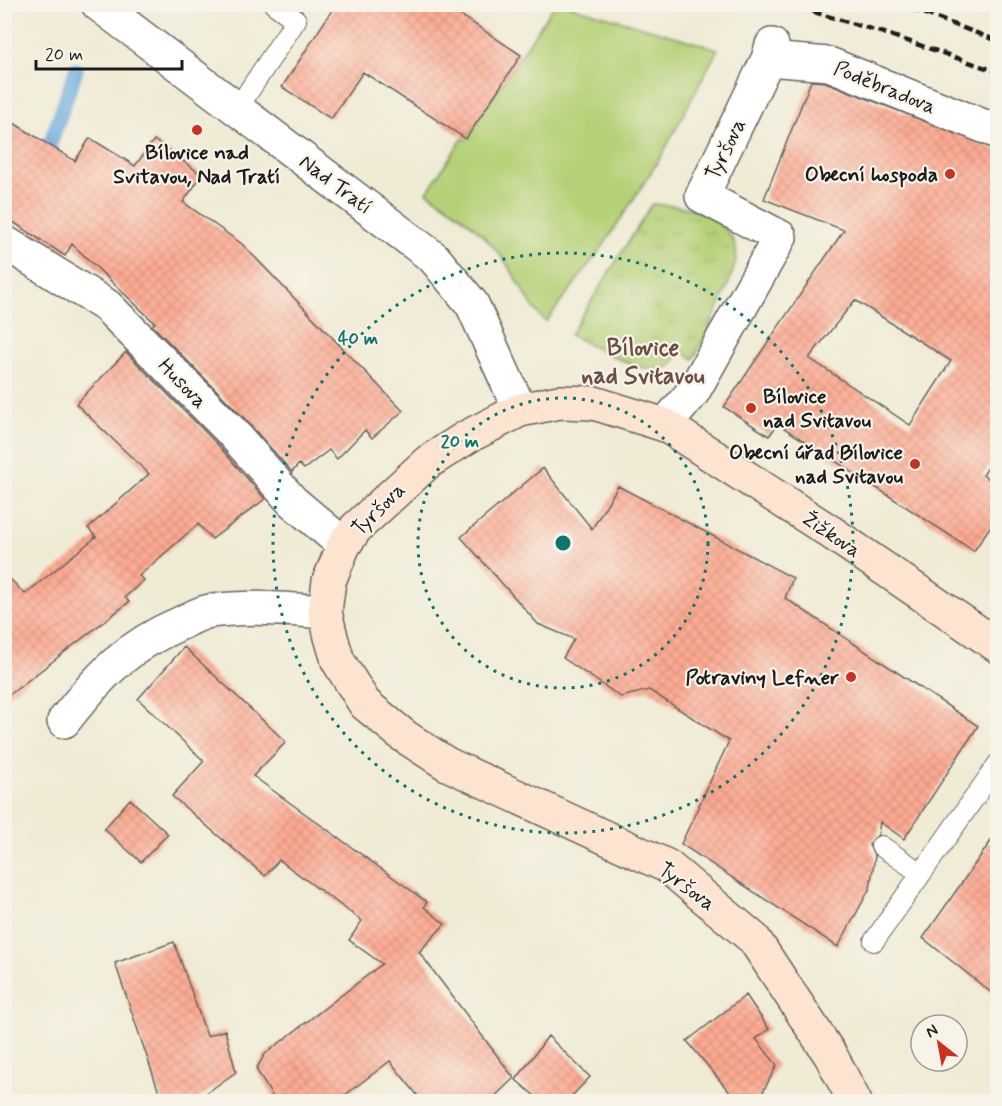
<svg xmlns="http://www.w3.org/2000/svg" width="1002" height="1106" viewBox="0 0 1002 1106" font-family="Mynerve,sans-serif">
  <defs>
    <pattern id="park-tufts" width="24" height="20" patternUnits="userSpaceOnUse" patternTransform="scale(1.5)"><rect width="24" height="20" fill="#b5d178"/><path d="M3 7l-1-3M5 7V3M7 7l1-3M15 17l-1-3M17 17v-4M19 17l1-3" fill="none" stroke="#9bb367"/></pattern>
    <pattern id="building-cross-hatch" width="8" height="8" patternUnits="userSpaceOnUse" patternTransform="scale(1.5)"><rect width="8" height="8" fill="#fdaa92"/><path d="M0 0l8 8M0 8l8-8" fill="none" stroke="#d8927d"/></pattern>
  </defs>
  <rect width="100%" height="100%" fill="#f7f3e8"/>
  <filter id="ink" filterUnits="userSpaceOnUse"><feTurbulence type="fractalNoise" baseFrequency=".0167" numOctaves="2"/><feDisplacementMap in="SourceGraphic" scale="12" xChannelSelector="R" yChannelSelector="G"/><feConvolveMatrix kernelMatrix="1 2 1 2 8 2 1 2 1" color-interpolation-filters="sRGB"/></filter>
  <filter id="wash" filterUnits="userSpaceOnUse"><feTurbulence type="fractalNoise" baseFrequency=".008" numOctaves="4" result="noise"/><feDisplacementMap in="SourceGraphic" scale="24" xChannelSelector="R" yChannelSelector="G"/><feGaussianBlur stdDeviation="1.35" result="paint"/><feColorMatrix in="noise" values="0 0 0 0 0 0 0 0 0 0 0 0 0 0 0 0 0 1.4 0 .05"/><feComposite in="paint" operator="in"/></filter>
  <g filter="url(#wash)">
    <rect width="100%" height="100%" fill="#efebd5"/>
    <path fill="#b5d178" stroke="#68764a" stroke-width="1.5" d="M554,5H567L718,49L662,155L603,246L546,322C528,305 519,280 504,260C485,233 455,210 427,192L462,139L465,140Z"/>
    <path fill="url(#park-tufts)" stroke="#68764a" stroke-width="1.5" d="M652,204C663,205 677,205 688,208C707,213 731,228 736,248C741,267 707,331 698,351L693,359L680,350C677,355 675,363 670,366C646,380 593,345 570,335Z"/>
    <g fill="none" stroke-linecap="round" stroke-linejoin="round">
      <path stroke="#68a9dc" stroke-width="15" d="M39,162L48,150L76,70"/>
    </g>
    <g id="blocks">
      <path fill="url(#building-cross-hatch)" fill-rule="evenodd" d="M336,4H444L521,55L466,139L363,72L331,119L282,87Z
        M811,81L825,82L998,150V453L983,475L998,485V515L974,551L778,424L769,436L724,407L844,230L764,199ZM855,300L951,361L910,425L809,358Z
        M4,117L75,161L90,138L135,166L154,140L202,175L183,202L242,244L403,411L372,438L365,430L337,459L329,450L304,469L299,464L292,472L244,418L152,325L155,323L72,244L65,256L4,216Z
        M126,352L217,444L265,499L212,539L198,524L139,576L144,580L125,597L129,602L4,699V573L25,594L96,537L88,528L149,474L76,404Z
        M543,468L592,529L618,486L793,578L785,598L978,726L904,839L880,822L878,835L869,845L875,856L870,888L838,947L681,844L729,741L649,690L621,697L563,658L574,639L538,624L461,537Z
        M184,647L286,742L253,776L427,902L424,907L445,924L419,952L514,1078L490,1101H422L390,1061L337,1101H275L256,1069L265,1054L382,964L349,940L362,921L279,860L265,876L172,796L204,761L138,699Z
        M130,799L168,834L141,862L104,829Z
        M998,831V998L923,938Z
        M174,942L207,1036L225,1030L236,1072L195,1101H162L115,963Z
        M746,995L769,1029L756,1039L777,1065L758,1101H737L687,1041Z
        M548,1036L590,1077L567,1101H541L516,1080Z"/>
    </g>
  </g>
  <g filter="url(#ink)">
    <use href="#blocks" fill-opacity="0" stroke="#66645d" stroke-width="1.5"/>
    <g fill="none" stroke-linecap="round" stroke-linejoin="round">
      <g stroke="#66645d" stroke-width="22">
        <path id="lane" d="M237,109L296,20L274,4
          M881,846L919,872
          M874,941L998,764"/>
      </g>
      <g stroke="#66645d" stroke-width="36">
        <path id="street" d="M98,4L434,258L472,304L520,410
          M768,59L829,64L998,132
          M4,242L107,306L231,431L292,501L344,545
          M665,425L693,392L780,237L702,196L768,59L772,45
          M64,721C100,675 127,646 181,623C190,619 201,612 211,611C248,606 288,609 325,612"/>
      </g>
      <g stroke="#66645d" stroke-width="36">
        <path id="secondary" d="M855,1102L831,1056L754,939L667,866L447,764L404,736L365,704L338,661L331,637L325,612L329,581L344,545L356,528L428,462L467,437L520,410L559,402L594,403L665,425L829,531L998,646"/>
      </g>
      <use href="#lane" stroke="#fff" stroke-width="20"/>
      <use href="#street" stroke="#fff" stroke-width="33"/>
      <use href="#secondary" stroke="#fde4d0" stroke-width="33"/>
      <path stroke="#1c1c1c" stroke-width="4.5" stroke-dasharray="9 4.5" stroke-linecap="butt" d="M787,4L881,32L998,72
        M899,4L998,41"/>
    </g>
  </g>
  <g fill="none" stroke="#0f766e" stroke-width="3" stroke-dasharray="3 6">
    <circle cx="563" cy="543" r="145"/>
    <circle cx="563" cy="543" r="290"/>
  </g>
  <g fill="#c8321e" stroke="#f7f3e8" stroke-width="2">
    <circle cx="197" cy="130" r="6"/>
    <circle cx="950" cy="174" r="6"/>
    <circle cx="751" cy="408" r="6"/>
    <circle cx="915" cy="464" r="6"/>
    <circle cx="851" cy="677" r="6"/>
  </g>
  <g text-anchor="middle" stroke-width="4.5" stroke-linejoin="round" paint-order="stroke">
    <g font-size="21" fill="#1c1c1c" stroke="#f7f3e8">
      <text transform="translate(885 87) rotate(22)" y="7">Poděbradova</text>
      <text transform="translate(725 149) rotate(-64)" y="7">Tyršova</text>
      <text transform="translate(336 184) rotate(37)" y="7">Nad Tratí</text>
      <text transform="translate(183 383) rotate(46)" y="7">Husova</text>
      <text transform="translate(378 509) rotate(-45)" y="7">Tyršova</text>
      <text transform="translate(832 534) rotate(34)" y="7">Žižkova</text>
      <text transform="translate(687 886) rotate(37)" y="7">Tyršova</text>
    </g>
    <g font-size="21" font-weight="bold" fill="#1c1c1c" stroke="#f7f3e8" text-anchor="end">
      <text x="197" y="159" text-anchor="middle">Bílovice nad<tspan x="197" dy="24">Svitavou, Nad Tratí</tspan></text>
      <text x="938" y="181">Obecní hospoda</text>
      <text x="763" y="403" text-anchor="start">Bílovice<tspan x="763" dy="24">nad Svitavou</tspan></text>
      <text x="903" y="459">Obecní úřad Bílovice<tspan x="903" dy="24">nad Svitavou</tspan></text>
      <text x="839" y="684">Potraviny Lefner</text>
    </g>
    <g font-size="24" font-weight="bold" fill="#6b4e45" stroke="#f7f3e8">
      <text x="643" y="355">Bílovice<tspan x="643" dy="28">nad Svitavou</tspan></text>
    </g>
  </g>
  <circle cx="563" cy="543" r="9" fill="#0f766e" stroke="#f7f3e8" stroke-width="3"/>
  <g font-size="18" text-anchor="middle" font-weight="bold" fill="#0f766e" stroke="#f7f3e8" stroke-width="4.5" stroke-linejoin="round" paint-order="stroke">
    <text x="358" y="344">40 m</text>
    <text x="460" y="447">20 m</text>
  </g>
  <rect width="1002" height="1106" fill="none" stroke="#f7f3e8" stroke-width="24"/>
  <g transform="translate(939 1043) rotate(329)"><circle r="28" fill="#f7f3e8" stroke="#9f9d96" stroke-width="1.5"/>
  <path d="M0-4.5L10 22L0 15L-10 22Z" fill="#c8321e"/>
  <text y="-9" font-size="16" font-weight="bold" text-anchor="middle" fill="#1c1c1c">N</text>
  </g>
  <path d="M36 60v9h146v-9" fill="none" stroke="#1c1c1c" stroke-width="3"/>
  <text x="45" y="60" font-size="18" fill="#1c1c1c" stroke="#f7f3e8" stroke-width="4.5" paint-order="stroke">20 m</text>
</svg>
